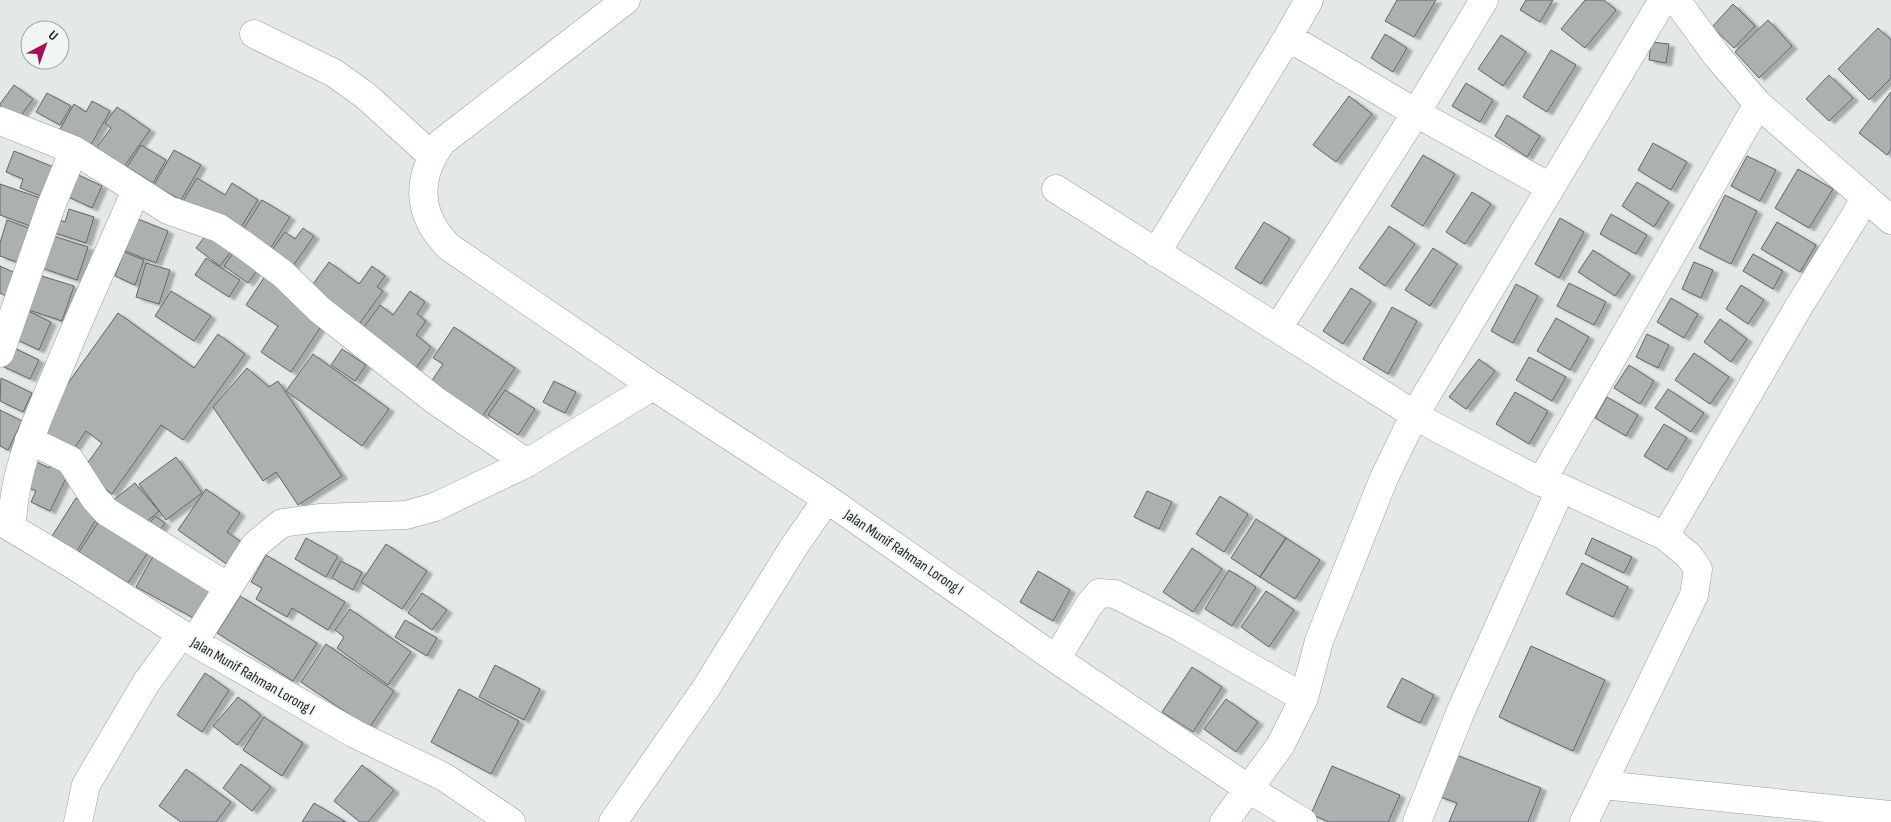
<svg xmlns="http://www.w3.org/2000/svg" width="1891" height="822" viewBox="0 0 1891 822" font-family="'Sofia Sans Condensed',sans-serif">
  <defs>
    <filter id="shadow"><feDropShadow dx="5.5" dy="3" stdDeviation="1" flood-color="#0004"/></filter>
  </defs>
  <rect width="100%" height="100%" fill="#e4e8e8"/>
  <path fill="#abb0b1" stroke="#616566" filter="url(#shadow)" d="M1397,0H1436L1414,37L1385,21Z
    M1526,0H1553L1540,22L1520,10Z
    M1585,0H1604L1616,10L1585,48L1561,29Z
    M1733,4L1755,26L1734,48L1712,27Z
    M1768,20L1792,46L1759,78L1735,52Z
    M1878,28L1891,40V78L1869,100L1838,69Z
    M1385,34L1407,48L1393,72L1371,58Z
    M1501,35L1526,52L1503,86L1478,69Z
    M1651,42L1669,44L1666,63L1649,60Z
    M1551,50L1576,65L1547,112L1523,97Z
    M1829,75L1853,98L1829,121L1806,99Z
    M1466,83L1493,100L1480,122L1452,106Z
    M14,85L33,99L17,121L0,108V104Z
    M1891,92V149L1887,155L1859,133Z
    M47,93L71,106L60,125L36,112Z
    M1349,96L1372,114L1336,162L1313,145Z
    M92,101L110,111L89,148L59,131L74,104L86,112Z
    M117,107L150,130L118,175L91,155L111,128L105,123Z
    M1507,115L1540,136L1527,157L1495,136Z
    M1653,143L1687,162L1671,190L1638,170Z
    M141,145L166,160L153,183L127,167Z
    M174,150L201,165L181,200L154,185Z
    M14,151L56,168L44,197L20,188L23,179L6,172Z
    M1423,155L1455,174L1423,226L1391,206Z
    M1747,156L1776,170L1760,201L1731,186Z
    M1798,169L1833,189L1809,228L1775,208Z
    M68,170L102,186L92,208L58,192Z
    M197,178L225,195L232,183L258,200L236,235L178,209Z
    M1637,182L1669,202L1654,227L1622,206Z
    M0,184L43,199L33,227L0,215Z
    M1472,192L1491,204L1465,244L1446,232Z
    M1725,195L1757,211L1731,264L1699,248Z
    M262,200L290,217L267,254L239,236Z
    M69,209L94,217L86,243L49,231L54,218L65,222Z
    M1611,214L1647,235L1636,254L1600,234Z
    M1560,218L1584,232L1559,278L1535,264Z
    M138,219L168,231L156,263L125,251Z
    M7,220L34,230L22,264L0,256V243Z
    M1264,222L1290,238L1261,284L1235,268Z
    M1777,222L1816,245L1800,272L1761,249Z
    M1389,226L1415,244L1385,286L1359,268Z
    M303,228L314,236L290,270L269,254L285,232L295,239Z
    M209,231L233,249L220,266L196,248Z
    M47,234L88,247L77,280L36,266Z
    M1433,248L1457,264L1430,306L1405,290Z
    M236,249L260,266L248,283L224,266Z
    M1593,250L1630,274L1615,296L1578,272Z
    M124,252L144,260L135,285L115,276Z
    M1753,254L1783,271L1773,289L1743,271Z
    M206,258L240,280L229,297L195,275Z
    M329,262L359,284L372,266L385,276L377,287L383,291L357,327L308,291Z
    M1694,262L1713,270L1701,298L1682,289Z
    M146,263L170,270L159,304L136,297Z
    M0,266L15,273L6,296L0,293Z
    M32,273L74,286L62,321L20,307Z
    M267,273L326,319L291,372L261,352L278,326L246,305Z
    M1569,283L1606,302L1594,325L1557,306Z
    M1516,284L1538,296L1513,343L1491,331Z
    M1741,285L1764,300L1748,324L1726,309Z
    M1351,288L1371,301L1343,344L1323,331Z
    M171,291L211,316L194,341L155,316Z
    M410,291L425,302L417,314L426,321L416,335L431,347L414,371L361,331L380,305L393,315Z
    M1671,298L1698,314L1684,338L1657,322Z
    M1392,307L1417,321L1388,374L1363,359Z
    M24,309L51,322L39,350L11,337Z
    M118,313L194,368L218,334L245,354L183,440L161,425L112,494L81,472L102,443L86,431L71,453L36,428Z
    M1556,318L1589,337L1570,370L1537,351Z
    M1720,319L1747,339L1731,362L1704,342Z
    M454,327L515,368L482,417L431,382L443,364L433,358Z
    M1647,334L1669,345L1658,368L1636,357Z
    M8,345L39,360L30,379L0,365Z
    M342,349L366,365L355,381L331,365Z
    M1694,353L1729,377L1710,404L1675,380Z
    M313,354L389,409L362,446L286,391Z
    M1529,357L1566,377L1552,401L1516,380Z
    M1479,359L1495,371L1466,409L1449,397Z
    M1629,365L1654,381L1640,404L1614,388Z
    M247,368L269,387L278,381L342,476L298,505L276,472L263,481L213,407Z
    M1,378L32,393L23,412L0,401Z
    M554,381L576,392L565,413L543,402Z
    M1668,389L1704,413L1691,432L1655,408Z
    M505,390L535,409L518,435L488,415Z
    M1515,392L1548,411L1529,444L1496,424Z
    M1607,397L1638,415L1626,436L1595,418Z
    M0,410L22,421L8,450L0,446Z
    M1664,424L1687,438L1667,470L1644,456Z
    M176,457L202,493L166,520L139,484Z
    M53,459L71,468L50,511L31,502L36,491L25,486L37,462L49,468Z
    M135,483L159,511L137,530L112,501Z
    M206,489L240,513L227,532L244,544L228,565L178,530Z
    M1147,491L1172,502L1159,529L1134,517Z
    M1220,496L1248,514L1224,552L1196,534Z
    M76,498L100,513L77,551L52,536Z
    M103,515L152,546L128,583L79,552Z
    M155,516L165,523L154,538L144,531Z
    M1256,519L1286,538L1260,577L1231,558Z
    M306,538L338,556L326,577L295,559Z
    M1286,538L1320,560L1295,599L1260,577Z
    M1592,538L1632,557L1624,573L1585,554Z
    M386,544L427,571L402,609L361,582Z
    M1192,548L1222,569L1193,612L1163,592Z
    M156,551L220,585L201,622L136,587Z
    M266,555L345,602L328,630L292,608L287,617L256,599L262,588L251,582Z
    M341,561L362,572L353,590L332,578Z
    M1582,563L1628,587L1613,617L1566,594Z
    M1229,570L1256,587L1232,626L1205,609Z
    M1038,571L1070,590L1053,621L1020,602Z
    M1266,591L1294,610L1269,647L1241,627Z
    M422,593L447,610L432,630L408,613Z
    M240,596L317,643L293,681L217,633Z
    M350,609L411,652L388,685L337,648L344,637L335,630Z
    M405,620L437,638L427,656L395,637Z
    M326,644L394,691L369,728L301,682Z
    M1531,646L1605,680L1573,751L1499,717Z
    M495,665L540,689L524,720L479,697Z
    M1192,667L1222,687L1193,732L1162,712Z
    M205,673L229,690L202,732L177,715Z
    M1402,678L1434,695L1420,723L1387,707Z
    M459,689L519,721L491,774L431,742Z
    M238,697L261,715L237,745L213,726Z
    M1226,699L1258,722L1236,752L1204,729Z
    M264,717L303,743L282,776L243,750Z
    M1454,754L1541,788L1528,822H1449L1457,803L1438,796Z
    M241,764L271,787L252,811L223,788Z
    M362,765L394,790L368,822H360L334,801Z
    M1332,766L1400,795L1388,822H1329L1311,814Z
    M186,769L231,802L216,822H181L159,806Z
    M314,803L346,822H302Z"/>
  <g fill="none" stroke-linecap="round" stroke-linejoin="round">
    <g stroke="#999d9d" stroke-width="29">
      <path id="minor" d="M626,0L442,142C415,179 417,215 449,247L653,386L827,499
        M1676,0L1717,56L1758,104L1891,220
        M254,34L334,73L366,96L432,156
        M1288,37L1309,0
        M0,121L74,150L168,210L219,228L244,245L283,274L320,310L436,401L527,463
        M1056,189L1428,423L1541,482L1561,488L1665,536L1689,556L1698,569L1694,595L1584,822
        M1156,253L1288,37L1416,113L1550,187
        M1278,328L1416,113L1484,0
        M0,353L51,206L74,150
        M29,440L70,460L95,499L107,512L228,587
        M1541,482L1758,104
        M0,521L70,563L194,642L355,734L444,777L511,822
        M12,527C13,475 33,429 53,382C79,317 109,254 136,190
        M1665,536L1798,308L1866,198
        M194,642L255,545L282,523L319,518L406,515L435,507L527,463L653,386
        M1056,659L1089,605L1099,593L1115,594L1182,628L1304,698
        M1603,785L1891,815
        M78,822L86,785L146,683L181,635
        M613,822L706,688L795,545L827,499L1056,659L1249,789L1303,822
        M1224,822L1280,746L1304,698L1319,641L1384,478L1415,414L1663,0
        M1417,822L1460,713L1561,488"/>
    </g>
    <use href="#minor" stroke="#fff" stroke-width="28"/>
  </g>
  <g text-anchor="middle" stroke-width="4" stroke-linejoin="round" paint-order="stroke">
    <g font-size="15" fill="#242626" stroke="#f1f6f5">
      <text transform="translate(904 552) rotate(34)" y="5">Jalan Munif Rahman Lorong I</text>
      <text transform="translate(253 676) rotate(30)" y="5">Jalan Munif Rahman Lorong I</text>
    </g>
  </g>
  <g transform="translate(45 45) rotate(41)"><circle r="24" fill="#f1f6f5" stroke="#9fa3a2"/>
  <path d="M0-4L9 19L0 12L-9 19Z" fill="#a41356"/>
  <text y="-8" font-size="14" font-weight="bold" text-anchor="middle" fill="#242626">U</text>
  </g>
</svg>
